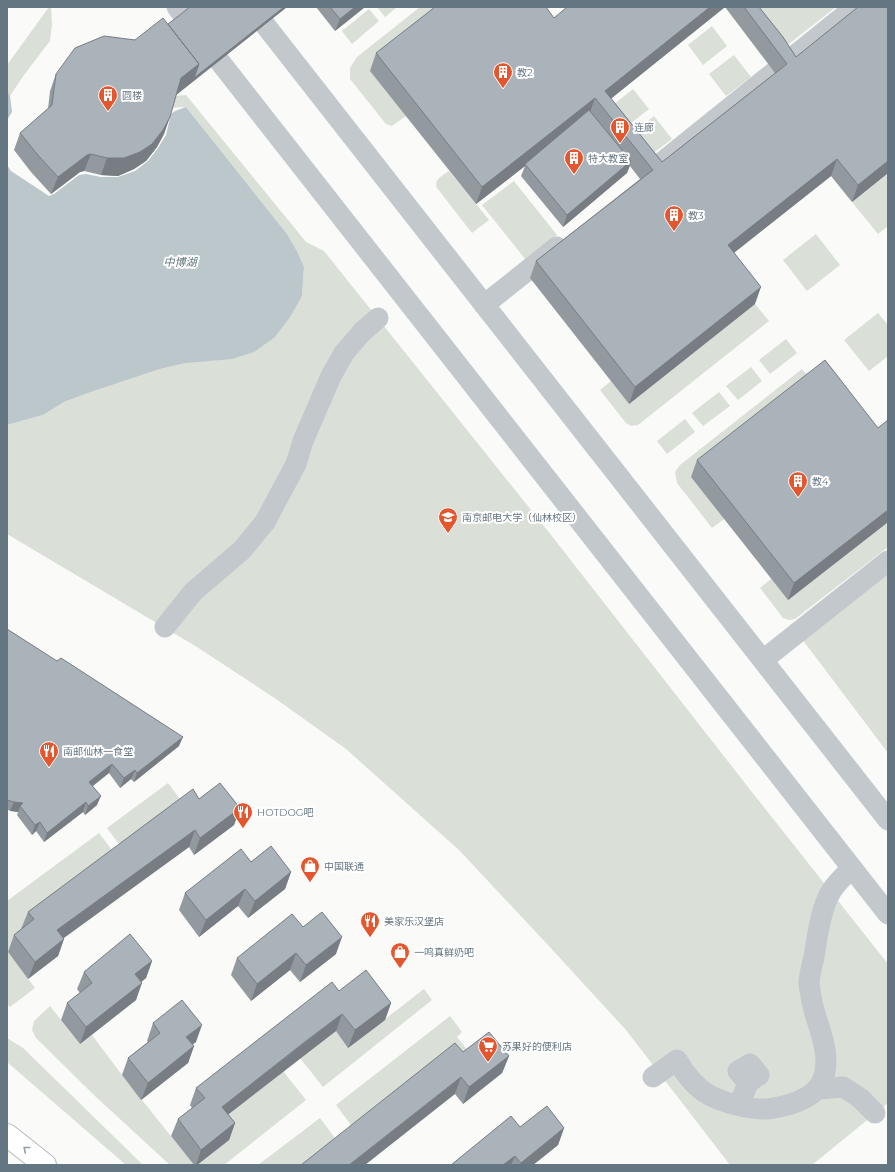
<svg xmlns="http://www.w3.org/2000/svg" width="895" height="1172" viewBox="0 0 895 1172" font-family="Montserrat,'Noto Sans SC',sans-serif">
  <rect width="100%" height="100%" fill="#fafaf8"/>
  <path fill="#dadfd7" d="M49,7H51L52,24L50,41L24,75L10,96L7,90V65Z
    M377,7H397L385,17Z
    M420,7H450L406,116L392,126L386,124L350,79V68L357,57Z
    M739,7H836L776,54Z
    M369,9L379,21L352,44L342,31Z
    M712,26L727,46L703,65L688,45Z
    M734,55L751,77L726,96L709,74Z
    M633,89L649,109L625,128L609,108Z
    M186,95L306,242L324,251L551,535L748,787L888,964V1103L812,1165H730L626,1030L548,945L459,850L346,749L276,699L197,647L7,534V425L43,415L64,402L88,393L160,369L186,363L302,296L304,267L297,251L287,234L186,107L170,108L175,96Z
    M654,116L672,139L647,158L629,136Z
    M449,171L489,220L472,233L437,188C433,180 443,175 449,171Z
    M888,173V226L878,234L852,202Z
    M514,181L557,235L526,260L482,205Z
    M816,234L840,265L807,291L783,260Z
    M755,304L769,321L638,425L631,426L626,423L600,390L611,381L629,404Z
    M878,313L888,325V356L869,371L844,340Z
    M786,339L797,353L770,374L759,360Z
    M751,367L762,381L738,400L726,386Z
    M802,369L813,382L724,519L712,528L677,483L675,472L680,465Z
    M719,392L730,406L703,426L692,413Z
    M685,419L695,432L667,454L657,441Z
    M888,522V547L795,619L789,620L783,618L760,588L771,579Z
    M888,572V753L802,639Z
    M168,783L186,807L125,852L107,828Z
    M99,833L118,858L8,952L35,988L10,1007L7,1004V901Z
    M424,989L432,1000L323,1087L300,1058L336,1031L349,1047Z
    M50,1006L80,1044L92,1035L122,1075L194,1165H170L96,1097L36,1038L32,1030L34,1021Z
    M450,1016L462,1032L457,1037L473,1057L357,1133L336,1105Z
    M7,1038L23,1048L143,1165H126L7,1062Z
    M283,1071L306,1100L224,1165H197L229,1140L216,1124Z
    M320,1118L341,1146L316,1165H258Z"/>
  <path fill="#bbc7cb" d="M7,90L10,96L12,112L7,120Z
    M186,107L287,234L297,251L304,267L302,296L290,317L275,337L254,352L232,359L186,363L160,369L88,393L64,402L43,415L7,425V165L11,171L49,196L54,194L79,175L86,174L101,177H118L135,171L148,161L158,148L166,135L171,114L175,111Z"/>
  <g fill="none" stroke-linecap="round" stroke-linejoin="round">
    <g stroke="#b3babf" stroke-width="24">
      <path id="secondary" d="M7,1135L45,1165"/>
    </g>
    <path stroke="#c3c8cc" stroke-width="21" d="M177,7L888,914
      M251,7L888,820
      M650,172L855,7
      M484,305L557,247
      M165,627L193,592L242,550L265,522L296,464L303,441L331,376L344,353L362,332L378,318
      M763,660L888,561
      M653,1077L677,1060C685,1074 695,1087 709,1095C724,1103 751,1110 768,1109C789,1106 818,1099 824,1076C831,1050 817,1026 812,1002C811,996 809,987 809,981C810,973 812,965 814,957C817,938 821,906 832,890C837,882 845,875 852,868
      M818,1089L843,1087L860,1098L875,1113
      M739,1105L748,1083L759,1075L750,1064L738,1071L748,1083"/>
    <use href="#secondary" stroke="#fff" stroke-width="22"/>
  </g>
  <path fill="#929a9f" d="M287,7L176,94L164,134L157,147L146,161L134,169L118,176L101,175L84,171L80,172L51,194L31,172L14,150L20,133L48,109L50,91L56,74L135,40L168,24Z
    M316,7H365L335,31Z
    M567,7H725L611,98L662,162L775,73L725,7H759L796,57L888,7V173L852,202L831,176L734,253L755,304L629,404L530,278L536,261L640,179L630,166L627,173L563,227L521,176L525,166L476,204L370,71L376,53L554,18Z
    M888,420V522L788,600L691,477L697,460L878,428Z
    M7,629L179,746L134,782L131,779L120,788L109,773L93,786L97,805L85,815L83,812L44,842L36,831L32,835L17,815L18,812L7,810Z
    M199,799L240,808L234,825L194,855L189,847L64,938L58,956L28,979L8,952L14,935L21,929L28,912Z
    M251,862L291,872L285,889L248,918L238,906L199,937L179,910L185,893Z
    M303,927L336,954L300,982L290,970L251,1001L231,975L237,958Z
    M152,961L146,978L141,982L136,1000L80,1044L61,1020L67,1003L80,993L77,989L84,972Z
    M339,991L391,1003L385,1020L348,1048L336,1031L300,1058L228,1114L235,1123L229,1140L197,1165H194L171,1136L178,1119L192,1108L190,1105L196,1088Z
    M153,1023L196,1042L192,1044L194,1046L188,1063L141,1100L122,1075L128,1058L148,1042L147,1041Z
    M463,1052L509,1056L502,1073L463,1104L455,1094Z
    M520,1127L564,1128L558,1145L533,1165H451Z"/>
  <path fill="#777d82" d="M284,7H287L175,96L181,78L199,64Z
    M355,7H365L335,31L340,19Z
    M710,7H725L602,106L605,91Z
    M595,98L589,115L525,164V166L476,204L482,187Z
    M170,117L164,134L157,147L146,161L134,169L118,176L101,175L107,158Z
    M91,154L84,171L80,172L51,194L58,177L87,155Z
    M837,159L831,176L722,262L728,245Z
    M631,161L627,173L563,227L567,215Z
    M888,161V173L852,202L858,185Z
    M761,287L755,304L629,404L635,387Z
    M888,510V522L788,600L794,583Z
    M183,737L179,746L134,782L137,773Z
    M112,764L109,773L86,791L89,782Z
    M135,770L131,779L120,788L124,778Z
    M101,796L97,805L85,815L88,806Z
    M14,802L23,803L20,806L18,812L10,811Z
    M86,802L83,812L44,842L47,833Z
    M240,808L234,825L194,855L200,838Z
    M40,822L36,831L32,835L35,825Z
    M195,830L189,847L51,947L57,930Z
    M291,872L285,889L248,918L255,901Z
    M245,889L238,906L199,937L206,920Z
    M342,937L336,954L300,982L306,965Z
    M64,939L58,956L28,979L35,962Z
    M296,953L290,970L251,1001L257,984Z
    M152,961L146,978L129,992L135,974Z
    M142,983L136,1000L80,1044L86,1027Z
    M391,1003L385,1020L348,1048L355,1030Z
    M342,1014L336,1031L216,1124L222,1107Z
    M202,1025L196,1042L180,1054L186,1037Z
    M194,1046L188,1063L141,1100L148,1083Z
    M509,1056L502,1073L463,1104L469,1087Z
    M461,1077L455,1094L365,1165H349Z
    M235,1123L229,1140L197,1165H196L201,1150Z
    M564,1128L558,1145L533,1165H520L521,1163Z
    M515,1156L511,1165H503Z"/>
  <path fill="#aab3b9" stroke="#777d82" d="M190,7H284L194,78L199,64L168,24Z
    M330,7H355L340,19Z
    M435,7H546L554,18L567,7H710L605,91L662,162L787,64L744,7H759L783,37L796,57L858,7H888V161L858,185L837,159L728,245L761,287L635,387L536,261L653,170L595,98L482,187L376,53Z
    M163,18L199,64L181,78L170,117L163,130L152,144L140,152L124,158H107L91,154L87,155L58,177L37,154L20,133L52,105L56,74L75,48L104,36L135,40Z
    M589,110L631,161L567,215L525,164Z
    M825,360L878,428L888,420V510L794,583L697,460Z
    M7,629L57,661L61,658L183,737L137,773L135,770L124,778L112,764L89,782L101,796L88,806L86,802L47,833L40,822L35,825L20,806L23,803L14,802L7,800Z
    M220,783L240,808L200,838L195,830L57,930L64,939L35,962L14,935L34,919L28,912L193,789L199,799Z
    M271,846L291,872L255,901L245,889L206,920L185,893L241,849L251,862Z
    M322,912L342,937L306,965L296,953L257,984L237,958L292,914L303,927Z
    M130,934L152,961L135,974L142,983L86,1027L67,1003L92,983L84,972Z
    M366,970L391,1003L355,1030L342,1014L306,1041L222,1107L235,1123L201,1150L178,1119L205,1098L196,1088L332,982L339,991Z
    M182,1000L202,1025L186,1037L194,1046L148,1083L128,1058L160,1033L153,1023Z
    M489,1032L509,1056L469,1087L461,1077L349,1165H301L455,1043L463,1052Z
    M547,1106L564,1128L521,1163L515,1156L503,1165H451L511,1116L520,1127Z"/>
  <defs><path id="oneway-chevron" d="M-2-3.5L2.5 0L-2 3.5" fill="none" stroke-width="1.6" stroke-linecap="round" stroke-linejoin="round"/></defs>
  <use stroke="#939fa8" href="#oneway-chevron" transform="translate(26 1149) rotate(-141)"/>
  <defs>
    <g id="building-pin" transform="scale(1)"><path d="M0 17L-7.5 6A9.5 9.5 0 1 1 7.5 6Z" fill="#e4572e" stroke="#fff"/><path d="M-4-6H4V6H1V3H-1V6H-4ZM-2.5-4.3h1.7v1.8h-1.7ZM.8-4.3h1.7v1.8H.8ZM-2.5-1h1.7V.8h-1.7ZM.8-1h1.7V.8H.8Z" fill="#fff"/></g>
    <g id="university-pin" transform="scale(1)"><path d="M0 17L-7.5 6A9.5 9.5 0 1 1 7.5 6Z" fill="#e4572e" stroke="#fff"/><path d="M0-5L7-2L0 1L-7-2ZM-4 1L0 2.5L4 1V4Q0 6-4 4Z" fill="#fff"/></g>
    <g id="restaurant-pin" transform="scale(1)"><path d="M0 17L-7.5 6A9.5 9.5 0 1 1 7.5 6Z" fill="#e4572e" stroke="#fff"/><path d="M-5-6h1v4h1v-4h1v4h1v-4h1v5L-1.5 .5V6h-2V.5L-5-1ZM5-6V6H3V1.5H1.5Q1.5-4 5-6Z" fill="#fff"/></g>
    <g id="shop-pin" transform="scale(1)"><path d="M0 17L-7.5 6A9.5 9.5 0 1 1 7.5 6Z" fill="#e4572e" stroke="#fff"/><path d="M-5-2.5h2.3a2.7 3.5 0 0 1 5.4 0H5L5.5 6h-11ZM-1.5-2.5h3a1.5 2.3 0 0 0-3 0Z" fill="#fff"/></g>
    <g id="supermarket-pin" transform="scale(1)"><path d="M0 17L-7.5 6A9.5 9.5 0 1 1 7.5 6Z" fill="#e4572e" stroke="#fff"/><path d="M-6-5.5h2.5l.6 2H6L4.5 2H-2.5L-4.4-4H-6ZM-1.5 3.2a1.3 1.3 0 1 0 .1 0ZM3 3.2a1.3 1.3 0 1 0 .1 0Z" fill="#fff"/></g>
  </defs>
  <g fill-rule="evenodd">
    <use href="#building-pin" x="503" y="72"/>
    <use href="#building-pin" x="108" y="95"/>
    <use href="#building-pin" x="620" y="127"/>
    <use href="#building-pin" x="574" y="158"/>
    <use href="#building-pin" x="674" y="215"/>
    <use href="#building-pin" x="798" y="481"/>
    <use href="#university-pin" x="448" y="517"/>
    <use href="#restaurant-pin" x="49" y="751"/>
    <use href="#restaurant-pin" x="243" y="812"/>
    <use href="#shop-pin" x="310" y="866"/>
    <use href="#restaurant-pin" x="370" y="921"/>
    <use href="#shop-pin" x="400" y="952"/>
    <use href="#supermarket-pin" x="488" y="1046"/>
  </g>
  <g text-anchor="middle" stroke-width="4" stroke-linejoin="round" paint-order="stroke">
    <g font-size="10" fill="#657683" stroke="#fff" text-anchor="start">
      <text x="517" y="76">教2</text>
      <text x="122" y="99">圆楼</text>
      <text x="634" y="131">连廊</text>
      <text x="588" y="162">特大教室</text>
      <text x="688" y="219">教3</text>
      <text x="812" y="485">教4</text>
      <text x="462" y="521">南京邮电大学（仙林校区）</text>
      <text x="63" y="755">南邮仙林一食堂</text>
      <text x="257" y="816">HOTDOG吧</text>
      <text x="324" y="870">中国联通</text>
      <text x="384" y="925">美家乐汉堡店</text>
      <text x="414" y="956">一鸣真鲜奶吧</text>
      <text x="502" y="1050">苏果好的便利店</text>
    </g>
    <g font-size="11" font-style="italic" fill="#60757c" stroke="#fff">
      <text x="180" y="266">中博湖</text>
    </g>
  </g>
  <rect width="895" height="1172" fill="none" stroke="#657683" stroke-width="16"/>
</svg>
